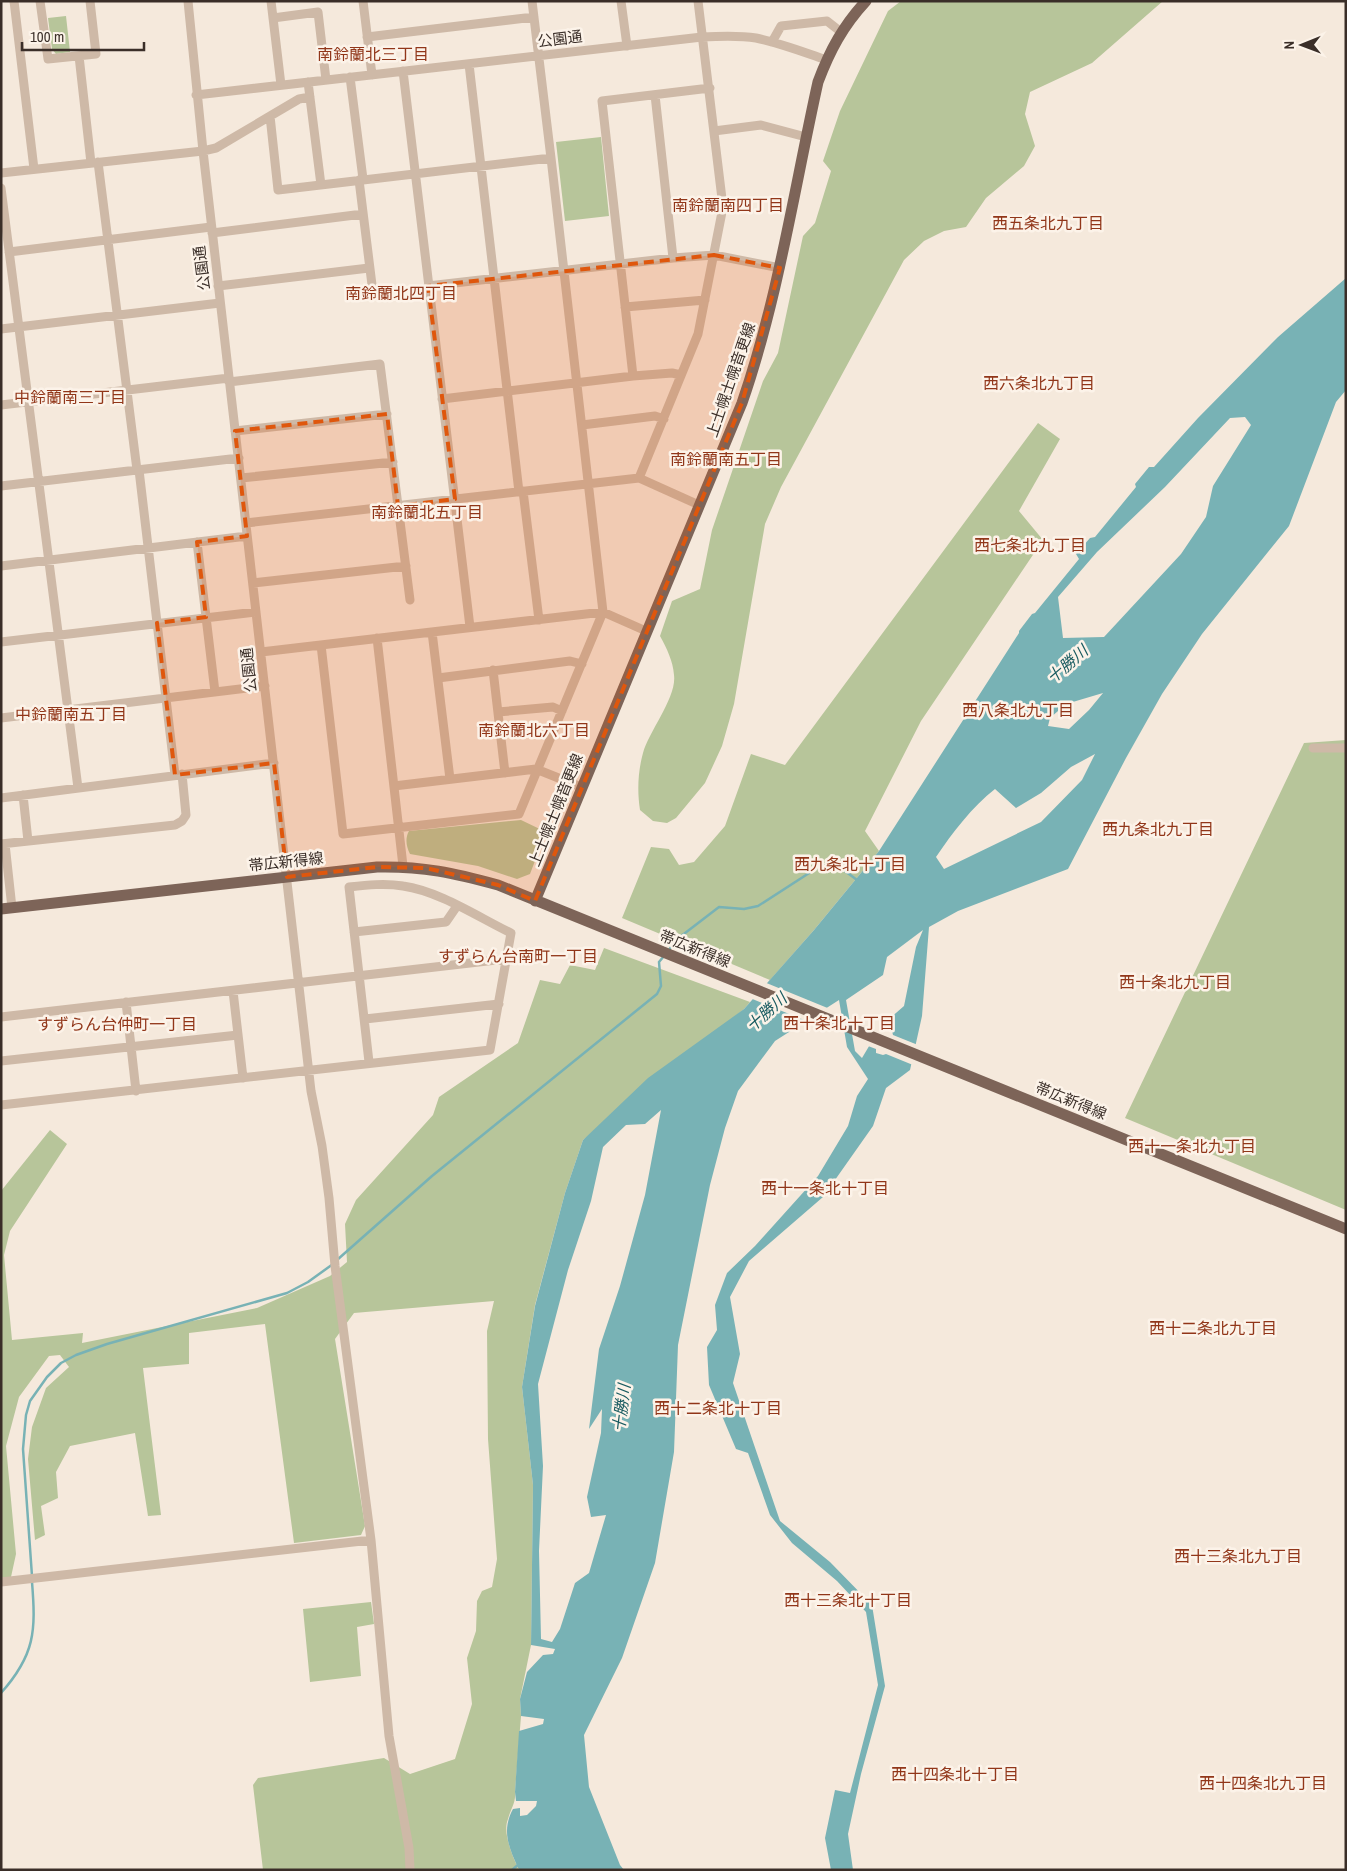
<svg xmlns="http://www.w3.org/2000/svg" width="1347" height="1871" viewBox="0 0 1347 1871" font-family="'Archivo Narrow','Noto Sans JP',sans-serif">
  <rect width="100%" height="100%" fill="#f5e9dc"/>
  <path fill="#b7c59a" d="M901,1H1163L1092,63L1030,92L1025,114L1035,146L1024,166L986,198L966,227L944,231L924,241L904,260L781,487L765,524L734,704L722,746L705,783L676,818L667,823L653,821L640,810C637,791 638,771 643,753C649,731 677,697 674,675C673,661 667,649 660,636L672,601L700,589L712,530L763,381L778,353L803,236L815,223L831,171L823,161L840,111L888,11Z
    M66,16L70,52L56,54L52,49L48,18Z
    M601,137L609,216L565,221L556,142Z
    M1038,423L1060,439L1019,511L1043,540L921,721L865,831L879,851L814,930L770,980L622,918L651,847L669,849L679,865L694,862L725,826L751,754L785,765Z
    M1346,740V1210L1125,1118L1304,743Z
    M521,820L546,832L530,874L517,879L478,866L410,854C406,846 405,838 409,831Z
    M604,948L750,1002L744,1009L583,1140L565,1193L535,1305L522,1387L533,1485L531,1645L520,1699L521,1716L515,1792C516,1803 511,1808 508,1819C502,1833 513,1857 519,1870H263L253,1785L258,1778L384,1758L410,1774L455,1759L472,1704L467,1658L476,1631L477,1601L482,1591L492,1587L497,1559L488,1439L487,1331L494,1301L354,1313L335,1339L365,1526L361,1535L294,1543L265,1324L189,1333V1364L143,1368L161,1515L148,1516L135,1433L70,1446L56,1472L58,1498L41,1506L45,1535L35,1540L28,1459L32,1427L46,1388L69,1367L60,1355L49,1356L19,1397L6,1446L16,1554L11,1577L1,1578V1191L50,1130L67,1144L10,1231L4,1255L12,1340L83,1333L82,1343L257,1308L330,1276L347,1262L345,1224L356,1200L433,1115L439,1097L518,1043L540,980L560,984L570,965L595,970Z
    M371,1602L374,1624L357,1627L361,1676L310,1682L303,1609Z"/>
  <path fill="#78b2b5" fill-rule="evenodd" d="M1346,278V390L1336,402L1289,526L1202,634L1162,694L1126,758L1068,869L958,911L929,927L922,1016L910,1070L886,1088L873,1126L823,1197L749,1261L730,1297L740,1354L733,1383L780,1521L830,1562L872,1605L885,1686L861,1774L848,1834L853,1870H831L825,1838L835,1790L850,1793L878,1685L866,1612L837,1581L792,1543L770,1515L748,1453L736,1449L709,1385L707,1347L717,1330L715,1305L727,1273L755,1246L818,1176L848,1126L857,1096L868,1079L847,1047L839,1000L775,1041L738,1091L725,1128L710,1185L678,1345L674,1452L655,1563L622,1658L584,1735L589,1787L620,1865L624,1870H519C509,1848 501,1831 513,1809L520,1808V1816L527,1815L536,1806L537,1801H516L515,1792L519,1731L543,1724L544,1719L521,1716L520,1699L527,1672L543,1655L553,1654L555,1649L531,1645L533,1485L522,1387L535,1306L565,1193L583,1140L648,1078L744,1009L814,930L879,851L1019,633V631L1032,614L1035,613L1079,559L1076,554L1090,538L1095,537L1136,487L1135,484L1149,467H1154L1198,418L1278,337ZM1245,417L1251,425L1213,486L1206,517L1181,554L1104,637L1063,638L1058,597L1097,552L1165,487L1230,418ZM1103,693L1089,710L1069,729L1048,726L1050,718L1066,704ZM1095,754L1082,780L1041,822L944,869L936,857C953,832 972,807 995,789L1016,808L1041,793L1071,767ZM923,930L916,947L904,1006L881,1026L862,1058L855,1051L846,1000L883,975L887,957ZM661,1110L645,1195L620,1286L599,1349L589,1429L602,1409L601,1433L587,1497L591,1517L606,1515L589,1573L575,1583L560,1629L552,1642L541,1639L539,1551L543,1466L538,1384L568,1270L591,1201L603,1147L626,1125L645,1124Z"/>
  <path fill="#f5e9dc" d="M764,982L830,1009L809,1022L750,998Z
    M877,1028L892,1031L893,1035L918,1045L913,1065L886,1054L883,1055L876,1053V1049L868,1046Z"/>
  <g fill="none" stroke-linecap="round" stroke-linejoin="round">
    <path stroke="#78b2b5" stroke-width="2.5" d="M669,950L676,940L719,907L744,909L758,906L820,866C836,862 845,871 857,880
      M337,1260L432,1176L657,994L661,986L659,962L664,956
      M32,1576L23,1449L26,1415L30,1401L47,1377L61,1363L76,1355L107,1344L287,1293L308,1282L333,1264
      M1,1693C35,1655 36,1631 32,1582
      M512,1870L519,1864"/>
    <path stroke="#ceb9a7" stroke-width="9" d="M14,1L34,169
      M40,1L48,59L96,54L90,1
      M188,1L203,151L311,1091L322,1146L329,1198L335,1266L371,1540L389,1736L409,1848L410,1870
      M271,1L281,85
      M363,1L372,75
      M621,1L627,46
      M273,18L318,12L326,80
      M367,37L534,17
      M772,42L781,26L827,21L841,32
      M79,56L91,163
      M469,64L519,492
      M403,71L470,627
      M350,77L363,179
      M308,82L321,185
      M196,95L702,37C720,36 738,35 756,38C780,43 803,52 827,60
      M655,95L673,258
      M270,116L278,190L551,158
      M714,131L761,125L806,137
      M98,162L137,470
      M1,173L203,151L216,148L299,99L310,97
      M359,180L373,293
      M1,188L78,788
      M212,233L363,214
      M9,252L211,227
      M218,286L369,268
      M428,286L673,258L714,255L780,268
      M625,307L705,300
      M1,329L220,303
      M633,376L602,101L710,88
      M229,382L380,364L410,600
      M442,399L633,376L672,373L681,375
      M1,405L229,378
      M582,425L655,416L664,419
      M235,431L387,414
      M139,470L175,775
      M241,478L393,462
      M639,478L698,334L723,207L698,1
      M1,486L239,458
      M523,491L539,620
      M246,523L639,478L699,505
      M197,542L215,692
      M1,566L247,536
      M253,583L406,566
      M432,632L450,779
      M377,638L403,866
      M1,642L256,612
      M321,645L343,834L519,814L603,612L551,158L532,1
      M261,652L603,612L646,631
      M493,670L505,773
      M438,678L570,661L582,664
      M498,712L553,707L562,711
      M1,718L265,686
      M1313,748H1346
      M394,786L536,769L581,787
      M23,795L28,841
      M1,798L274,763
      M1,844L175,825L182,821L186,815L182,774
      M5,844L12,908
      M354,932L446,922L457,906
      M233,991L243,1078
      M126,1002L136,1091
      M1,1017L496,960L506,961
      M365,1019L499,1004
      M1,1061L238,1035
      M1,1105L490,1050L511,933C478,917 439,891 403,886C385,883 367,885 349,887L369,1062
      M1,1582L371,1540"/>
    <path stroke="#7d6458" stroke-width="11" d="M535,901L742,403C778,299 794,190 818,82C830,50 843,26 866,1
      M1,909L377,867C423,866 454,873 498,885L1346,1229"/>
  </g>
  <path fill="#df570d" fill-opacity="0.2" stroke="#df570d" stroke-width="4" stroke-dasharray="10 6" stroke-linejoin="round" d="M714,255L780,268L742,403L535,901L498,885L426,868L377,867L287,877L274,763L175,775L157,623L206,617L197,542L247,536L235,431L387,414L398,506L455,499L428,286Z"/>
  <g text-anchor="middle" stroke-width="5" stroke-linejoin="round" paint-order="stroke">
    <g font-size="15" fill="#3a2e28" stroke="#fcf3e9">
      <text transform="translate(560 39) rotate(-7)" y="5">公園通</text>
      <text transform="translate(202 268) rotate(-97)" y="5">公園通</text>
      <text transform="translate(731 380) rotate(-71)" y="5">上士幌士幌音更線</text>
      <text transform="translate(249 670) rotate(-96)" y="5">公園通</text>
      <text transform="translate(556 810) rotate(-68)" y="5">上士幌士幌音更線</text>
      <text transform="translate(286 862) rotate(-6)" y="5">帯広新得線</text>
      <text transform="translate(695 949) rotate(22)" y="5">帯広新得線</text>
      <text transform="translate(1071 1101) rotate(22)" y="5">帯広新得線</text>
    </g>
    <g font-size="16" fill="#913619" stroke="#fcf3e9">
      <text x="373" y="60">南鈴蘭北三丁目</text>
      <text x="728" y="211">南鈴蘭南四丁目</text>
      <text x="1048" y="229">西五条北九丁目</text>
      <text x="401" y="299">南鈴蘭北四丁目</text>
      <text x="1039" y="389">西六条北九丁目</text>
      <text x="70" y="403">中鈴蘭南三丁目</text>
      <text x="726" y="465">南鈴蘭南五丁目</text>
      <text x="427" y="518">南鈴蘭北五丁目</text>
      <text x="1030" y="551">西七条北九丁目</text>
      <text x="1018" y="716">西八条北九丁目</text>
      <text x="71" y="720">中鈴蘭南五丁目</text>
      <text x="534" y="736">南鈴蘭北六丁目</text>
      <text x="1158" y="835">西九条北九丁目</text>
      <text x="850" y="870">西九条北十丁目</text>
      <text x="518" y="962">すずらん台南町一丁目</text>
      <text x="1175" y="988">西十条北九丁目</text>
      <text x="839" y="1029">西十条北十丁目</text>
      <text x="117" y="1030">すずらん台仲町一丁目</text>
      <text x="1192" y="1152">西十一条北九丁目</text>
      <text x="825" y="1194">西十一条北十丁目</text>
      <text x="1213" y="1334">西十二条北九丁目</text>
      <text x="718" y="1414">西十二条北十丁目</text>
      <text x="1238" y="1562">西十三条北九丁目</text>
      <text x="848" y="1606">西十三条北十丁目</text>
      <text x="955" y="1780">西十四条北十丁目</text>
      <text x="1263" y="1789">西十四条北九丁目</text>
    </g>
    <g font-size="16" font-style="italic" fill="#195b60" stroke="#fcf3e9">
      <text transform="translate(1067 664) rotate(-41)" y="6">十勝川</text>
      <text transform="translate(766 1012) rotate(-42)" y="6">十勝川</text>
      <text transform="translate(621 1408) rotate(-83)" y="6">十勝川</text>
    </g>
  </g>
  <rect width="1347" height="1871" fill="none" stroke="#3a2e28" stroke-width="5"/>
  <g transform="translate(1302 45) rotate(269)" stroke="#fcf3e9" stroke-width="4" paint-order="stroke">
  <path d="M0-4L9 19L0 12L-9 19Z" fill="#3a2e28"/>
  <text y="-8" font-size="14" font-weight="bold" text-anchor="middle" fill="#3a2e28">N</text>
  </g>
  <path d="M22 42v8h122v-8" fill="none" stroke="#3a2e28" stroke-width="2.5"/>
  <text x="30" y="42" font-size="15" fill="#3a2e28" stroke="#fcf3e9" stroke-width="4" paint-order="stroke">100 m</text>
</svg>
